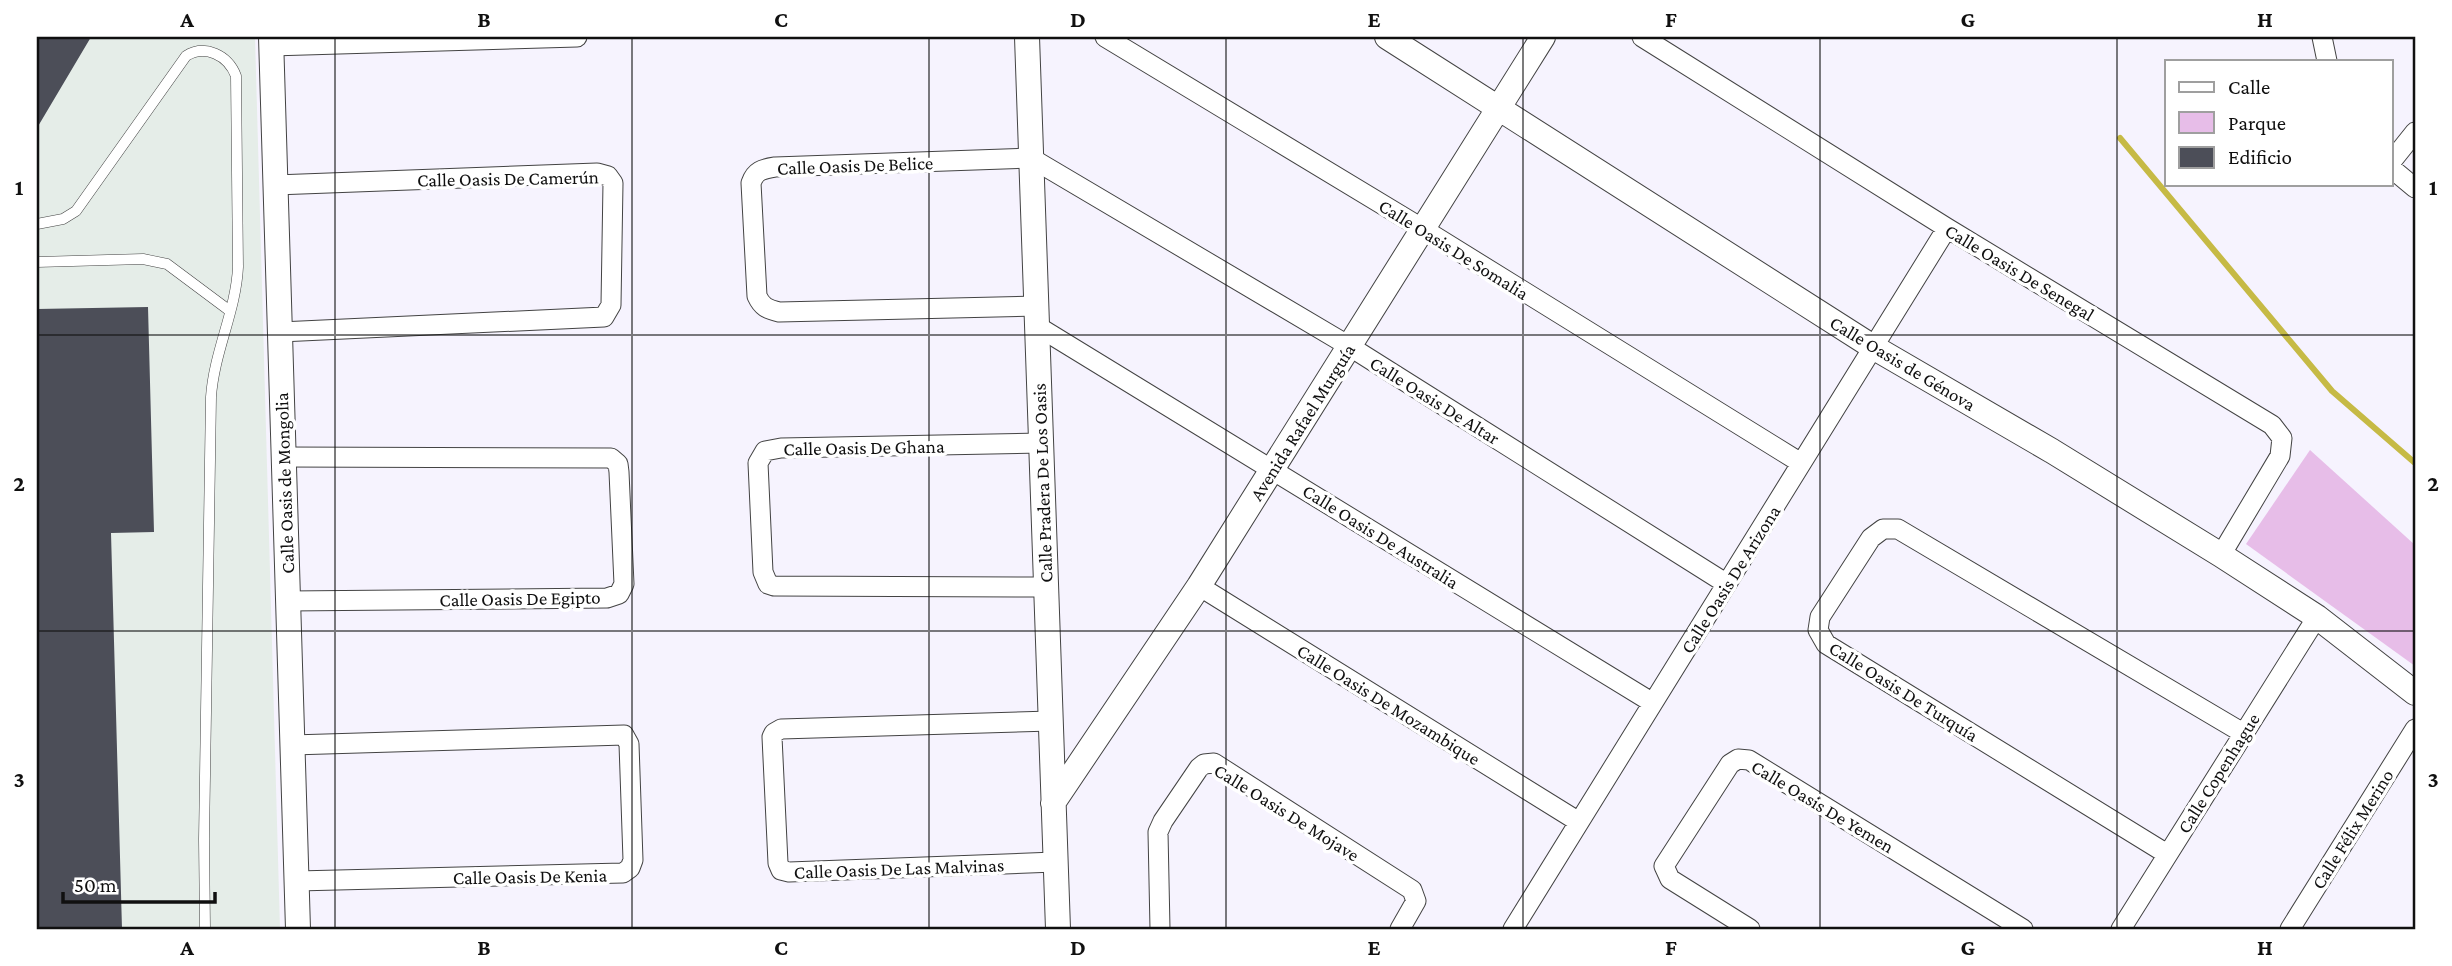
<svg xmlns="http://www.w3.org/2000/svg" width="2452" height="966" viewBox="0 0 2452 966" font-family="'Crimson Pro',serif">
  <rect width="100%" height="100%" fill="#f6f3fe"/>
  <path fill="#e5ede8" d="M37,37H255L280,929H37Z"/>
  <path fill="#e7bde8" d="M2310,450L2415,545V666L2246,544Z"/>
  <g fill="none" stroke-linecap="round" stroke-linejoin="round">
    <path stroke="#c6ba45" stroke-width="6" d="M2120,138L2332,391L2415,463"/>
  </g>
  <path fill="#4c4e58" d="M37,37H91L37,128Z
    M148,307L154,532L111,533L122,929H37V309Z"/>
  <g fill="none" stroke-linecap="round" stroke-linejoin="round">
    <g stroke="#434343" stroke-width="11">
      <path id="service" d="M37,224L63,219L76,211L186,56C205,44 228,55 236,76L238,267C236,311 214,352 211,397L204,839L205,929
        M37,262L143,259L167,264L230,311"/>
    </g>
    <g stroke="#434343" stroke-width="21">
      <path id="minor" d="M1105,37L1423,229L1801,463
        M1642,37L1947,228L2272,425L2282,438L2280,456L2221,555
        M2322,37L2327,61
        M271,46L577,37
        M2391,162L2415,132
        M2391,168L2415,188
        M275,185L597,173L608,176L613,183L611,305L604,317L280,332
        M1037,306L779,312C767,309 762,307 757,296L751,183C755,171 762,169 775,167L1031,158L1349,346L1727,584
        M1037,326L1653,703
        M1041,443L781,448L765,451L758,463L763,572L768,584L774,586L1046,587
        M283,457L611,458L618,464L619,472L624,584L619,594L607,598L288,601
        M1199,586L1579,822
        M1051,721L781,729L774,733L772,737L778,863L781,870L789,872L1055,862
        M292,745L624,735L629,744L633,860L630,868L623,873L297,881
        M2167,854L1826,644L1818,630L1820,617L1871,538L1883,529H1898L2243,733
        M1160,929L1158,832L1163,821L1199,768L1204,764L1214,763L1412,890L1416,901L1400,929
        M1513,929L1947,228
        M1750,929L1670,879L1664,866L1730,764L1738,759L1749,760L2023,929
        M2121,929L2317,617
        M2290,929L2415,729"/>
    </g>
    <g stroke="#434343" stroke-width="26">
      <path id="tertiary" d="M271,37L298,929
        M1027,37L1058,929
        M1387,37L1873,347L2052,451L2221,555L2317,617L2415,693
        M1053,803L1199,586L1543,37"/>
    </g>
    <use href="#service" stroke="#fff" stroke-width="10"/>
    <use href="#minor" stroke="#fff" stroke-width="19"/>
    <use href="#tertiary" stroke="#fff" stroke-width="24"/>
  </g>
  <path fill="none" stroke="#101010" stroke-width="2" stroke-opacity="0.55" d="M335,37V929M632,37V929M929,37V929M1226,37V929M1523,37V929M1820,37V929M2117,37V929M37,335H2415M37,631H2415"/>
  <g text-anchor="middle" stroke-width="7" stroke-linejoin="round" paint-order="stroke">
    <g font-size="19" fill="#101010" stroke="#fff">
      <text transform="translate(855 165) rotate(-2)" y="7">Calle Oasis De Belice</text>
      <text transform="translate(508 178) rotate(-1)" y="7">Calle Oasis De Camerún</text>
      <text transform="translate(1454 249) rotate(32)" y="7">Calle Oasis De Somalia</text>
      <text transform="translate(2020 272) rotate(31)" y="7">Calle Oasis De Senegal</text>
      <text transform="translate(1903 363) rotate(31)" y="7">Calle Oasis de Génova</text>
      <text transform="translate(1435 400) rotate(32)" y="7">Calle Oasis De Altar</text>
      <text transform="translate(1302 422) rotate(-58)" y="7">Avenida Rafael Murguía</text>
      <text transform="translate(864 447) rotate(-1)" y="7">Calle Oasis De Ghana</text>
      <text transform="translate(284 483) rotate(-92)" y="7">Calle Oasis de Mongolia</text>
      <text transform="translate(1042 483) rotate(-92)" y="7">Calle Pradera De Los Oasis</text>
      <text transform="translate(1381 536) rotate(32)" y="7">Calle Oasis De Australia</text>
      <text transform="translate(1730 579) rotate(-58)" y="7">Calle Oasis De Arizona</text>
      <text transform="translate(520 598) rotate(-1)" y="7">Calle Oasis De Egipto</text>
      <text transform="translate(1904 691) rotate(32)" y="7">Calle Oasis De Turquía</text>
      <text transform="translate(1389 704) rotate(32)" y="7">Calle Oasis De Mozambique</text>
      <text transform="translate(2218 773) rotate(-58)" y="7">Calle Copenhague</text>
      <text transform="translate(1823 806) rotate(31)" y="7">Calle Oasis De Yemen</text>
      <text transform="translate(1287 812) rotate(32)" y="7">Calle Oasis De Mojave</text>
      <text transform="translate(2352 829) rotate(-58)" y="7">Calle Félix Merino</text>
      <text transform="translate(899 868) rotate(-2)" y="7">Calle Oasis De Las Malvinas</text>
      <text transform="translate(530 876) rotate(-1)" y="7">Calle Oasis De Kenia</text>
    </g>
  </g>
  <rect width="2452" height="966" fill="none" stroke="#ffffff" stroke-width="77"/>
  <rect x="2165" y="60" width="228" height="126" fill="#ffffff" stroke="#9f9f9f" stroke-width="2"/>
  <rect x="2179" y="82" width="35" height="10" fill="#ffffff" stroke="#9f9f9f" stroke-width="2"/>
  <text x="2228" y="94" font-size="21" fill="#101010">Calle</text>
  <rect x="2179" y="112" width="35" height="21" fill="#e7bde8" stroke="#9f9f9f" stroke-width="2"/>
  <text x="2228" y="130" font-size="21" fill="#101010">Parque</text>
  <rect x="2179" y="147" width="35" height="21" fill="#4c4e58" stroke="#9f9f9f" stroke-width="2"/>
  <text x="2228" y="164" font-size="21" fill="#101010">Edificio</text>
  <path d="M63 892v10h152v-10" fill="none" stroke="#101010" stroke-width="3.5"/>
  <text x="74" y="892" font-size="21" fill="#101010" stroke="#ffffff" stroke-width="5" paint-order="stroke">50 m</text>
  <rect x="38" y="38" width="2376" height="890" fill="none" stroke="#101010" stroke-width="2.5"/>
  <g font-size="23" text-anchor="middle" font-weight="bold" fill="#101010">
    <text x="187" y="27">A</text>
    <text x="484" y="27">B</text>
    <text x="781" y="27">C</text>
    <text x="1078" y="27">D</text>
    <text x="1374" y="27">E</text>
    <text x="1671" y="27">F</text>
    <text x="1968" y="27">G</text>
    <text x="2265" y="27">H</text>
    <text x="19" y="195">1</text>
    <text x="2433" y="195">1</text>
    <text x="19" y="491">2</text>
    <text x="2433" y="491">2</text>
    <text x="19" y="787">3</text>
    <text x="2433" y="787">3</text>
    <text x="187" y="955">A</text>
    <text x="484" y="955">B</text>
    <text x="781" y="955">C</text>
    <text x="1078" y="955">D</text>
    <text x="1374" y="955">E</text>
    <text x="1671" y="955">F</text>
    <text x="1968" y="955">G</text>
    <text x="2265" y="955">H</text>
  </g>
</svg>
